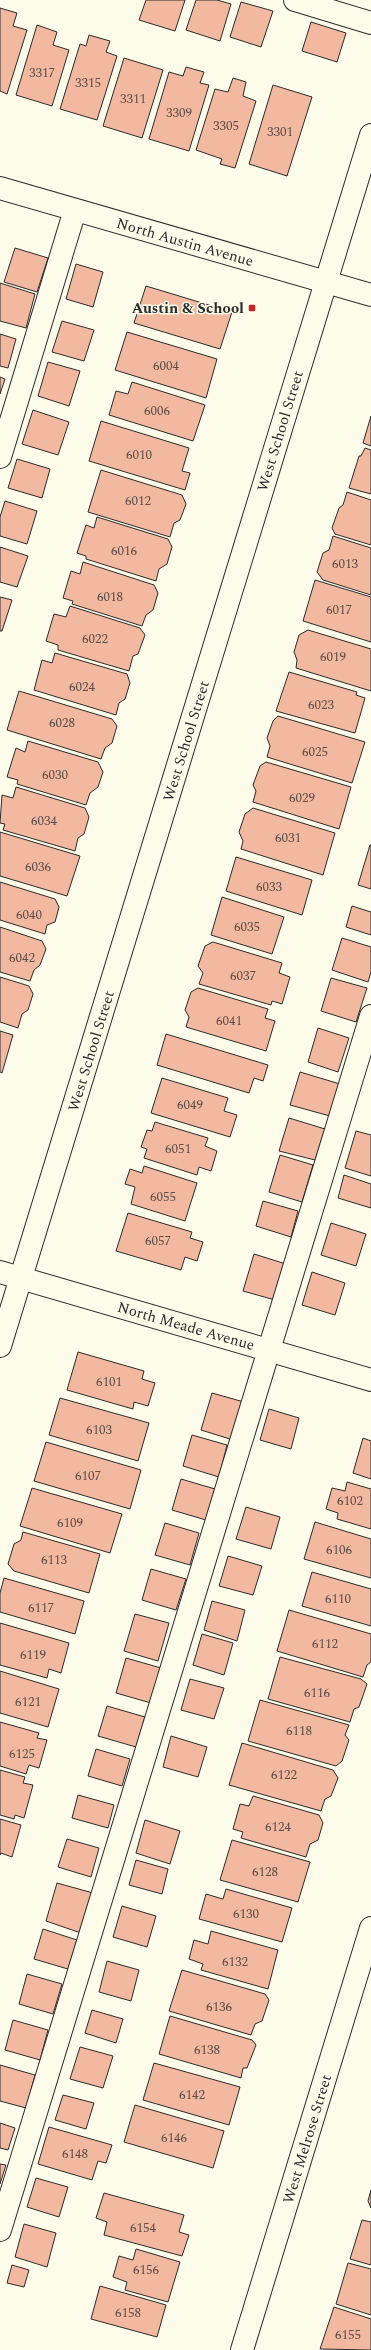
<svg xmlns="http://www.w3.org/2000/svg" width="371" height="2350" viewBox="0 0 371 2350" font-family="Spectral,serif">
  <rect width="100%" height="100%" fill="#fdfbea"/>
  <path fill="#f2b8a0" stroke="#2b2b2b" d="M146,0H185L175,31L139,20Z
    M196,0H217L231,4L220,41L186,30Z
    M241,2L273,11L261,47L230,37Z
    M0,8L17,13L13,26L27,30L7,94L0,91Z
    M311,22L346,33L337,62L302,51Z
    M37,25L57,32L53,45L69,50L52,106L16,95Z
    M89,35L110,41L106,52L117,56L97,120L60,109L80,44L86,46Z
    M124,58L163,70L142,138L103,126Z
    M186,67L204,72L200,83L209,85L189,151L149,139L169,72L183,76Z
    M233,78L246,82L243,96L256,101L235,168L220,164L222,159L196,150L215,89L228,92Z
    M273,85L312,97L287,176L249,164Z
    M15,248L48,258L37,292L4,282Z
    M76,264L103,272L93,307L66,299Z
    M0,283L35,294L26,328L0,321Z
    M146,286L232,312L220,349L134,323Z
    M62,321L94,330L84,361L52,352Z
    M127,332L217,359L206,398L115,370Z
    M0,334L16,339L8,368L0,366Z
    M48,362L80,371L69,406L38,396Z
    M0,377L5,379L0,394Z
    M132,382L205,405L193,441L109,415L116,391L128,394Z
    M33,410L69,422L58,455L22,444Z
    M371,416V446L363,443Z
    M101,421L189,448L182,471L190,473L185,490L89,461Z
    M365,448L371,450V494L349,488L359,456H361Z
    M17,459L50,469L42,498L8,488Z
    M101,470L182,495L186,504L180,520L174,523L170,537L88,512Z
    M347,492L371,500V545L335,534L332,528L339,508L343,505Z
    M5,501L37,511L27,544L0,536V517Z
    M97,517L168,539L172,547L167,564L159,569L156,581L86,559V556L77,553L86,525L94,528Z
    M333,536L371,548V595L323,580L317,572L323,553L329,550Z
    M0,547L28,556L17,587L0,582Z
    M83,562L154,585L158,593L153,610L146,615L142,626L72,604L73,601L63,598L71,571L80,574Z
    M315,580L371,597V642L303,621Z
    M0,597L12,600L2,631H0Z
    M70,606L140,628L145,635L138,654L133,656L129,671L58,650V645L46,641L54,614L66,617Z
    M308,630L371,649V691L296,668L297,660L294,652L299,635Z
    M55,653L127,674L130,683L125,699L119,703L116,715L34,690L42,660L52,663Z
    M289,672L357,692L356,695L365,698L355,733L276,711Z
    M19,691L112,719L117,726L112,743L105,748L101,759L7,730Z
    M278,716L365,742L352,783L267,757L270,746L267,738L273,721Z
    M28,741L98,762L103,772L98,787L90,793L86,805L17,784L18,780L7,777L16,748L25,752Z
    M266,762L351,787L339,829L253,802L256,791L253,785L260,766Z
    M16,787L85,808L89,817L84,834L78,838L75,851L3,830L5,824L0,823L2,795L13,798Z
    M253,808L335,833L323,875L241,849L243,841L239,832L245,814Z
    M0,832L80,856L67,896L0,876Z
    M370,845H371V889L358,885Z
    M236,857L312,880L302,915L226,891Z
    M0,882L55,899L59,907L55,922L47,925L45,934L0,920Z
    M222,897L284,917L272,954L211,935Z
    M352,906L371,912V935L346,927Z
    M0,927L42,941L46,949L40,965L34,970L30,981L0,972Z
    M342,938L371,947V972L368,982L332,970Z
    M213,942L282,963L279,973L290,977L282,1004L272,1001L271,1005L199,984L203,973L198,966L205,946Z
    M0,977L29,986L33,994L28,1010L22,1014L18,1028L0,1022Z
    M331,978L367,988L356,1022L321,1011Z
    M198,988L268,1009L265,1018L275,1021L266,1051L186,1027L189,1017L185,1010L191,992Z
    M318,1028L349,1038L338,1072L308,1062Z
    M0,1031L13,1035L2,1073L0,1072Z
    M166,1034L268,1065L263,1081L254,1078L249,1093L157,1065Z
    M300,1072L340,1084L330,1116L290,1105Z
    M162,1078L228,1098L224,1111L237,1115L230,1137L151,1113Z
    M289,1118L325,1129L315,1160L279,1151Z
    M155,1122L208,1138L205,1146L217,1151L211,1171L199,1167L197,1175L144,1158L147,1149L141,1147L147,1130L152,1131Z
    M356,1131L371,1135V1176L345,1168Z
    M280,1155L313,1165L302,1202L269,1192Z
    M144,1166L197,1183L185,1221L131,1204L135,1187L125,1184L130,1169L142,1173Z
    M344,1175L371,1184V1208L338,1198Z
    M263,1201L298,1211L291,1237L256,1226Z
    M128,1213L192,1232L190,1238L203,1242L197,1261L185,1257L181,1270L116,1251Z
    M331,1223L366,1234L356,1266L321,1255Z
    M254,1254L286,1264L275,1300L243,1291Z
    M312,1272L345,1283L335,1315L302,1305Z
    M78,1352L144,1371L142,1379L155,1383L148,1406L134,1402L133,1409L67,1390Z
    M212,1393L244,1402L233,1440L201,1430Z
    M60,1398L149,1423L138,1461L49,1435Z
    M269,1409L299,1418L291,1449L260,1440Z
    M192,1435L227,1445L219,1477L183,1466Z
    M363,1438L371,1441V1479L353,1473Z
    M46,1442L141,1470L130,1509L34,1481Z
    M181,1479L215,1489L206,1520L172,1510Z
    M347,1482L371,1489V1529L337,1519L338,1513L326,1509L332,1488L345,1491Z
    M32,1488L122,1514L110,1553L20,1526Z
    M246,1507L280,1517L271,1549L236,1539Z
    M315,1522L371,1539V1578L304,1559Z
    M165,1523L199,1533L190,1565L155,1555Z
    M23,1532L100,1554L89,1593L14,1571L8,1564L14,1544L21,1540Z
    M228,1556L262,1566L253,1595L219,1586Z
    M151,1569L186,1579L176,1610L142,1600Z
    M312,1572L371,1589V1626L302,1606Z
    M4,1578L84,1601L75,1634L0,1612V1593Z
    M212,1601L245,1610L237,1641L204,1630Z
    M289,1610L371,1634V1662L367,1665L363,1677L277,1651Z
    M135,1614L169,1623L158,1661L124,1651Z
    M0,1623L69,1643L61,1673L49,1669L47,1678L0,1665Z
    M202,1634L233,1643L224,1675L193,1665Z
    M280,1657L361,1679L367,1684L359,1707L354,1709L350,1722L268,1699Z
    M126,1658L161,1668L151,1703L116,1693Z
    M0,1671L59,1689L48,1727L0,1713Z
    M190,1679L224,1688L214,1719L181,1710Z
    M260,1700L349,1725L345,1735L349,1740L342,1761L336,1766L248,1741Z
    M107,1706L145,1717L136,1747L98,1736Z
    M0,1722L39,1733L37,1738L47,1740L39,1768L29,1765L26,1774L0,1766Z
    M171,1736L207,1747L198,1777L163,1767Z
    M242,1743L333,1770L338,1778L331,1796L325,1799L321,1811L229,1785Z
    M96,1749L130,1759L122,1786L88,1776Z
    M0,1770L25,1777L23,1783L33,1785L24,1818L15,1815L14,1819L0,1815Z
    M78,1795L114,1805L108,1828L72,1818Z
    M253,1796L319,1815L323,1823L318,1840L310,1844L306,1857L241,1838L243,1832L233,1829L240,1804L249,1806Z
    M0,1819L21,1825L12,1857L1,1853L0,1855Z
    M145,1820L180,1831L170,1864L136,1853Z
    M67,1839L99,1848L91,1877L58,1867Z
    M232,1840L310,1862L298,1902L220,1880Z
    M136,1860L168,1869L162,1894L129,1885Z
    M57,1883L93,1893L81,1933L46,1921Z
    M226,1889L292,1908L282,1942L199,1919L206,1894L223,1899Z
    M122,1906L156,1916L147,1947L113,1937Z
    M43,1929L77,1940L68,1969L34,1959Z
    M211,1931L278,1950L268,1989L201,1970L203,1964L189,1959L194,1940L208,1944Z
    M107,1961L139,1970L131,2001L99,1992Z
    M182,1970L265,1994L269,2000L262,2021L255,2024L251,2035L169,2011Z
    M27,1974L62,1984L53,2014L19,2004Z
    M92,2010L123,2019L116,2043L85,2033Z
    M170,2016L252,2040L256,2045L247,2068H243L241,2078L159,2054Z
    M13,2020L48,2030L40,2060L5,2050Z
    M80,2047L113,2056L103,2088L70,2079Z
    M154,2063L240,2087L229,2125L143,2100Z
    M0,2065L35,2075L26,2108L0,2101Z
    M63,2095L94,2103L86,2129L55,2120Z
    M135,2105L224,2131L213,2168L124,2142Z
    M0,2123L15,2128L8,2150L0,2148Z
    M49,2127L112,2145L106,2163L98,2161L92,2180L38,2164Z
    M0,2164L6,2165L0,2184Z
    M36,2178L68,2187L59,2217L27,2207Z
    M371,2190V2208L368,2201Z
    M104,2193L184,2215L179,2232L189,2235L182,2256L104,2235L107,2222L96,2218Z
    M362,2220L371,2222V2265L350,2259Z
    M24,2224L56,2233L47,2267L15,2257Z
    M136,2249L180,2262L168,2302L125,2290L127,2282L113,2277L119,2256L133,2260Z
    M348,2263L371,2269V2315L336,2304Z
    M12,2265L29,2270L24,2287L7,2283Z
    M100,2286L166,2305L157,2337L91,2319Z
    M334,2307L371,2319V2350L320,2349Z"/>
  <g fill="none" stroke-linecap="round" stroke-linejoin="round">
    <g stroke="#2b2b2b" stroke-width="24">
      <path id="minor" d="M295,0L371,23
        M0,188L371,295
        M0,457L75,210
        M0,1272L371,1380
        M0,1346L371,135
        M0,2230L371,1016
        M242,2350L371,1928"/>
    </g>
    <use href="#minor" stroke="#fdfbea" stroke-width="22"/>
  </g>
  <rect fill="#c62828" stroke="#fdfbea" stroke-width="1.5" x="248" y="304" width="8" height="8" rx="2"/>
  <g text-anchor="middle" stroke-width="3" stroke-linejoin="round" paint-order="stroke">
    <g font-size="13" fill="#5d4e48">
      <text x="42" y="77">3317</text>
      <text x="88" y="87">3315</text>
      <text x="133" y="103">3311</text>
      <text x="179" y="117">3309</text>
      <text x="226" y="130">3305</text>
      <text x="280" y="136">3301</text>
      <text x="166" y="370">6004</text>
      <text x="157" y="415">6006</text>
      <text x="139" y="459">6010</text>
      <text x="138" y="505">6012</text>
      <text x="124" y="555">6016</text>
      <text x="345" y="568">6013</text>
      <text x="110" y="601">6018</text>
      <text x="339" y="614">6017</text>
      <text x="95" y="643">6022</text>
      <text x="333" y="661">6019</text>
      <text x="82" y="691">6024</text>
      <text x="321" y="709">6023</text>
      <text x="62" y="727">6028</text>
      <text x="315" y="756">6025</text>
      <text x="55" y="779">6030</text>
      <text x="302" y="802">6029</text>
      <text x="44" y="825">6034</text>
      <text x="288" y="842">6031</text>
      <text x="38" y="871">6036</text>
      <text x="269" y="891">6033</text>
      <text x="29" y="919">6040</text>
      <text x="247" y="931">6035</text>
      <text x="22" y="962">6042</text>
      <text x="243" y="980">6037</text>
      <text x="229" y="1025">6041</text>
      <text x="190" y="1109">6049</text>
      <text x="178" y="1153">6051</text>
      <text x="163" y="1201">6055</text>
      <text x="158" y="1245">6057</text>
      <text x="109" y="1386">6101</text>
      <text x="99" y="1434">6103</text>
      <text x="88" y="1480">6107</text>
      <text x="350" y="1505">6102</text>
      <text x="70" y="1527">6109</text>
      <text x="339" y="1554">6106</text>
      <text x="54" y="1564">6113</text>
      <text x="338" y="1603">6110</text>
      <text x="41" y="1612">6117</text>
      <text x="325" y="1648">6112</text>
      <text x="33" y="1659">6119</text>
      <text x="317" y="1697">6116</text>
      <text x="28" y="1706">6121</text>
      <text x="299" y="1735">6118</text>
      <text x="22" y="1758">6125</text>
      <text x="284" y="1779">6122</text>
      <text x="278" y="1831">6124</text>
      <text x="265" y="1876">6128</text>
      <text x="246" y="1918">6130</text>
      <text x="235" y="1966">6132</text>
      <text x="219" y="2011">6136</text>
      <text x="207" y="2054">6138</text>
      <text x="192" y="2099">6142</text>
      <text x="174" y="2142">6146</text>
      <text x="75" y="2158">6148</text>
      <text x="143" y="2232">6154</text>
      <text x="146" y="2274">6156</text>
      <text x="128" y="2317">6158</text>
      <text x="348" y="2339">6155</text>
    </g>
    <g font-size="15" fill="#2b2b2b" stroke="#fdfbea">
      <text transform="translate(185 242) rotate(16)" y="5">North Austin Avenue</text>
      <text transform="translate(280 431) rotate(-73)" y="5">West School Street</text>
      <text transform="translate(186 741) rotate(-73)" y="5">West School Street</text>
      <text transform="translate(91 1051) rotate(-73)" y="5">West School Street</text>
      <text transform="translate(186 1326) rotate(16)" y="5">North Meade Avenue</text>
      <text transform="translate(307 2139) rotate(-73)" y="5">West Melrose Street</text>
    </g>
    <g font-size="15" font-weight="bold" fill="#2b2b2b" stroke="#fdfbea" text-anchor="end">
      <text x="244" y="313">Austin &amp; School</text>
    </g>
  </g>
</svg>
